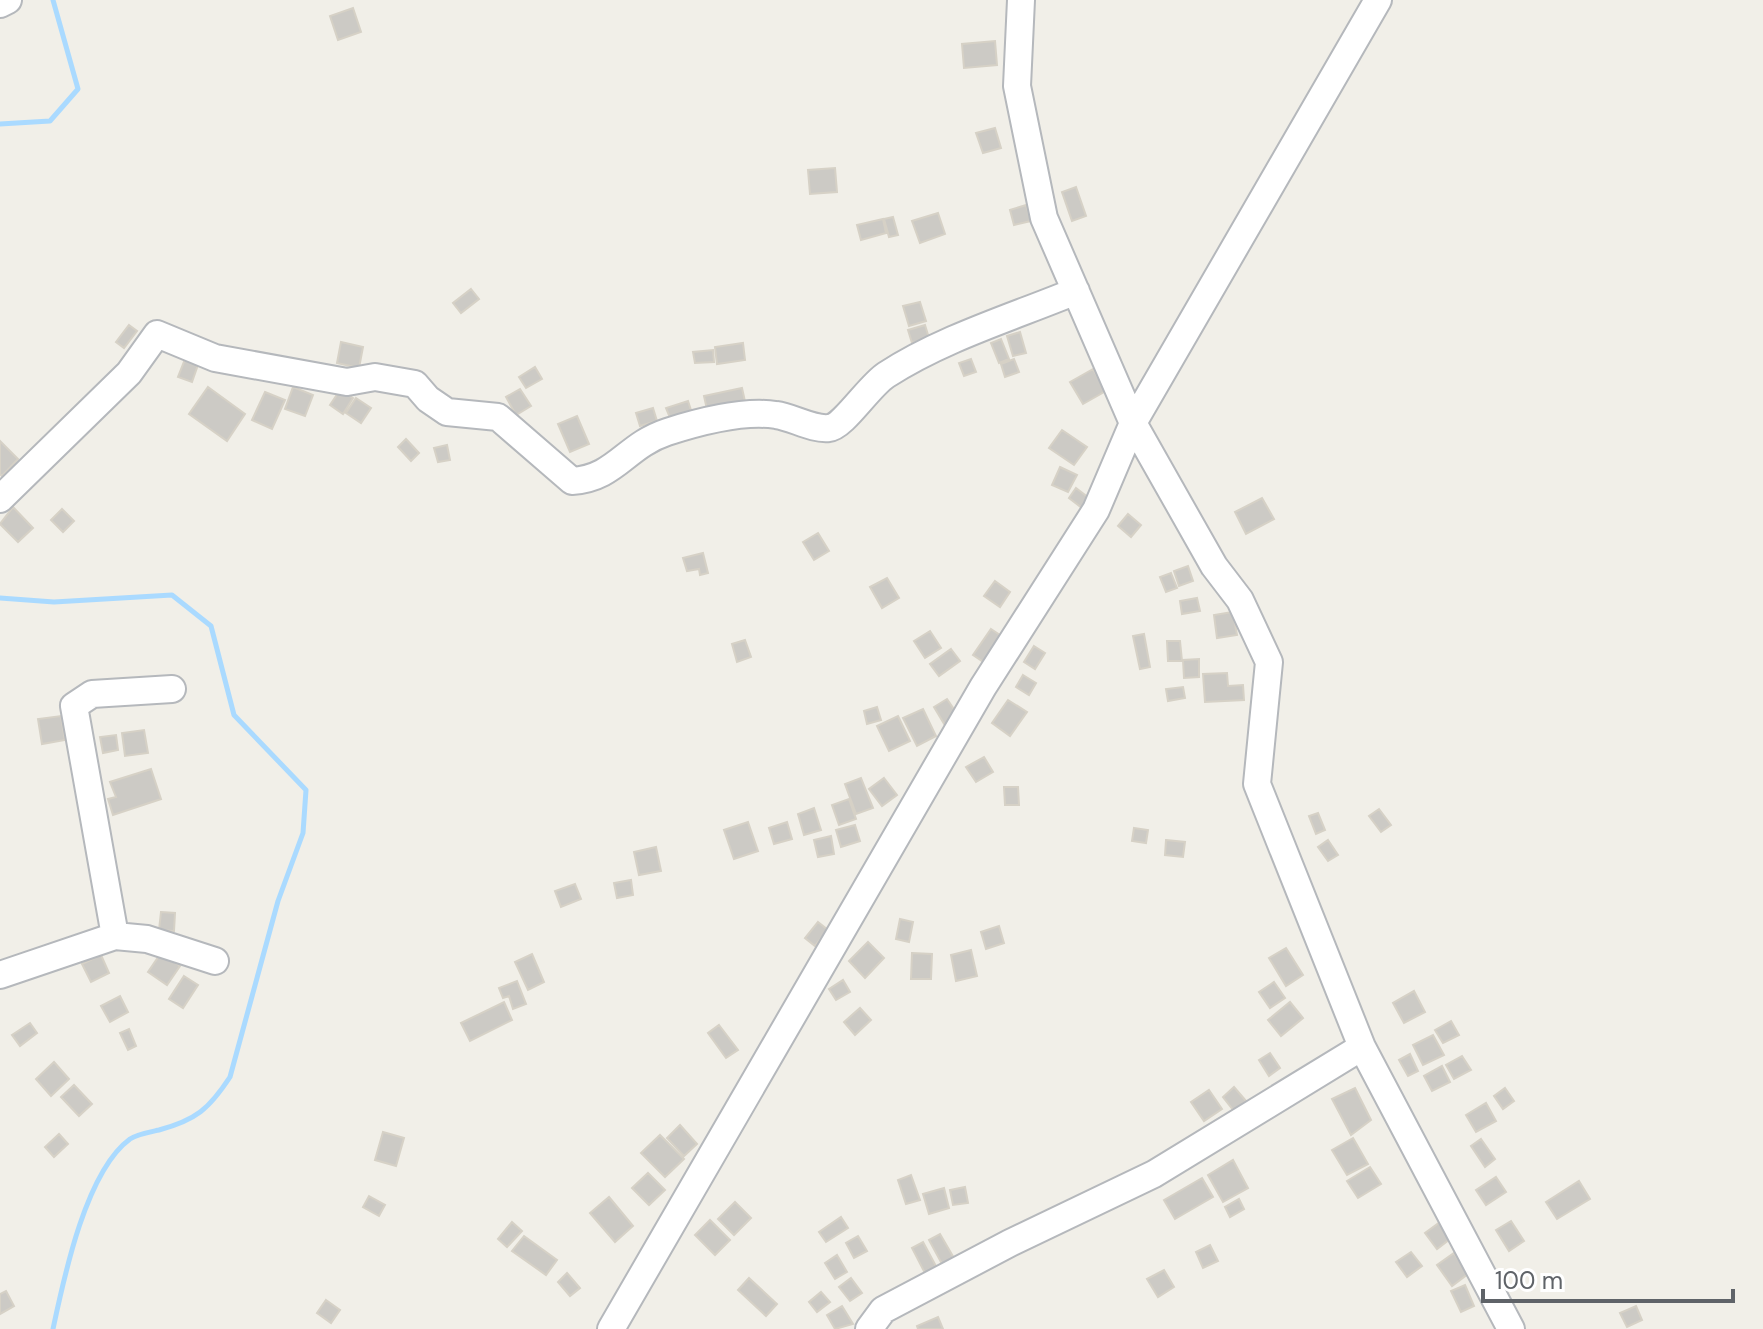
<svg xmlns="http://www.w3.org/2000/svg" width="1763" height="1329" viewBox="0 0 1763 1329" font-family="'DM Sans',sans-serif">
  <rect width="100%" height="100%" fill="#f1efe8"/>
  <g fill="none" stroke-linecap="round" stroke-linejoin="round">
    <path stroke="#aadaff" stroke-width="5" d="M0,124L50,121L78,89L53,0
      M0,598L54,602L172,595L211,626L234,715L306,790L303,833L278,901L230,1077C209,1109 196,1120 159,1130C150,1132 138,1134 130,1139C86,1171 64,1277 53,1329"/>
  </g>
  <path fill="#cccac5" stroke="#d6d1c6" stroke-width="2" d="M353,8L361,32L338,40L330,16Z
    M995,41L997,65L964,68L962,44Z
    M995,128L1001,148L983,153L976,133Z
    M835,168L837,192L810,194L808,170Z
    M1076,187L1086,216L1072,221L1062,192Z
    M1026,205L1031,221L1014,225L1010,210Z
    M938,213L945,234L920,243L912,221Z
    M893,217L898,235L889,237L884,219Z
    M883,219L886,233L861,240L857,225Z
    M471,289L479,299L461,313L453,303Z
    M920,302L926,321L909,326L903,306Z
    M129,325L137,331L124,348L116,342Z
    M925,325L929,338L912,343L908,330Z
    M1020,332L1026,353L1013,356L1007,336Z
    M1001,339L1009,359L999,363L991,343Z
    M341,342L363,347L359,368L337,363Z
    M743,343L745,360L717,364L715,347Z
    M713,350L714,362L695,363L693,352Z
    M187,354L200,359L192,382L178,377Z
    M971,359L976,372L964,376L959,363Z
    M1014,359L1019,372L1005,377L1001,364Z
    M535,367L542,379L526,388L519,377Z
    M1093,369L1106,391L1083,404L1070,382Z
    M208,387L245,414L227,441L189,414Z
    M293,387L313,395L305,416L285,409Z
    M742,388L746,406L708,414L704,396Z
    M520,389L531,406L516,415L506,397Z
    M340,390L353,398L343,414L330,405Z
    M265,392L285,400L272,429L252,420Z
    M356,398L371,408L361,423L346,413Z
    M688,401L692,413L671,420L666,408Z
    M653,408L657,421L640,426L636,413Z
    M577,416L589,444L570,452L558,424Z
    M1062,430L1087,447L1074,465L1049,448Z
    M406,439L419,453L411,461L398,447Z
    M0,441L18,459L2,476L0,474Z
    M447,445L450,460L438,462L434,448Z
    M1060,467L1077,475L1068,492L1052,485Z
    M1076,488L1089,498L1082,508L1069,498Z
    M1262,498L1274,519L1246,534L1235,512Z
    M13,507L33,528L18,542L0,524Z
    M62,509L74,521L63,532L51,520Z
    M1128,514L1141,525L1131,537L1118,526Z
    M818,533L829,551L814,560L803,542Z
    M703,553L708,573L700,575L699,569L687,571L683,558Z
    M1188,566L1193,581L1179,586L1174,571Z
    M1171,573L1177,588L1166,592L1160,577Z
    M887,578L899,598L882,608L870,587Z
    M995,581L1010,592L1000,607L984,596Z
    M1197,598L1200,611L1182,614L1180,601Z
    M1233,612L1237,635L1217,638L1214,615Z
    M991,629L1003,637L985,663L973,655Z
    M930,631L941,648L925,658L914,641Z
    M1144,634L1150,667L1140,669L1133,636Z
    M745,640L751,657L737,662L732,644Z
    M1167,641H1180L1182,661H1168Z
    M1034,646L1045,653L1035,669L1024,662Z
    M951,649L960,661L939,676L930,664Z
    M1199,659V677L1184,678L1183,660Z
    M1227,673L1228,686L1243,685L1244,700L1205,702L1203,674Z
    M1023,675L1036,683L1029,695L1016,687Z
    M1183,687L1185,698L1168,701L1166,689Z
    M947,699L960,718L946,727L934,707Z
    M1008,700L1027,712L1010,736L992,723Z
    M877,707L881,720L867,724L864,711Z
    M923,709L936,736L917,746L903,718Z
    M61,716L65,740L42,744L38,719Z
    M898,716L910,741L889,751L877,726Z
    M144,730L148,753L125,756L122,733Z
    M116,735L118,750L103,753L100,737Z
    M984,757L993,772L976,782L966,767Z
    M151,769L161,799L113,815L108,799L116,797L110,782Z
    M861,778L873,808L856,814L845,784Z
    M884,778L897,795L882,806L869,789Z
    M1004,787H1018L1019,805H1005Z
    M849,799L856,819L839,825L832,805Z
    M814,808L821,830L804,835L798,814Z
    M1379,809L1391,825L1381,832L1369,816Z
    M1318,813L1325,830L1316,834L1309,816Z
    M748,822L758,851L734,859L724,830Z
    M787,822L792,839L774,844L769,828Z
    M855,825L860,841L841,847L836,830Z
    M1134,828L1148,830L1146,843L1132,841Z
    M831,836L834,854L818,857L814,840Z
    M1166,840L1185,842L1183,857L1165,855Z
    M1328,840L1338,855L1328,861L1318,847Z
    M656,847L661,871L639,875L634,852Z
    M631,880L633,895L617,898L614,883Z
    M575,884L581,899L561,907L555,891Z
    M161,912L175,913L174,931L159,930Z
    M900,919L913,922L909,942L896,939Z
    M818,922L828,930L815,946L805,938Z
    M999,926L1004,943L986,949L981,932Z
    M868,942L884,958L865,978L849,961Z
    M1286,948L1303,975L1286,986L1269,958Z
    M971,950L977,976L956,981L951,955Z
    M161,953L180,966L167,985L148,972Z
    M912,953L932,954L931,979H911Z
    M532,954L544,982L528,990L515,962Z
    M101,955L109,973L91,982L82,964Z
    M184,976L198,985L183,1008L169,999Z
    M843,980L850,992L836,1000L829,989Z
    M517,981L526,1004L513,1009L509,996L503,998L499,988Z
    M1274,982L1285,998L1270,1008L1259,992Z
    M1414,991L1425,1012L1404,1023L1393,1003Z
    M120,996L128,1012L110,1022L101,1006Z
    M504,1002L512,1020L470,1041L461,1023Z
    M1290,1002L1303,1018L1281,1036L1268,1020Z
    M860,1008L871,1020L855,1035L844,1022Z
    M1451,1021L1459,1035L1443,1043L1435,1030Z
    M30,1023L37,1033L20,1046L12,1035Z
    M719,1025L738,1050L726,1058L708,1033Z
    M129,1029L136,1046L128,1050L120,1033Z
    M1433,1035L1444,1055L1423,1065L1413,1045Z
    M1270,1053L1280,1068L1269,1076L1259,1060Z
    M1410,1054L1418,1071L1408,1076L1399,1060Z
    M1462,1056L1471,1070L1454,1079L1446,1065Z
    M54,1062L69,1079L51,1096L36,1079Z
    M1442,1066L1450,1082L1432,1091L1424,1076Z
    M74,1085L92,1104L79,1116L61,1097Z
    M1234,1087L1246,1101L1234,1111L1223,1097Z
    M1355,1088L1371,1120L1351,1135L1332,1099Z
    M1505,1088L1514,1101L1503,1109L1494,1096Z
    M1209,1090L1222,1109L1204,1121L1191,1102Z
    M1486,1103L1496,1121L1476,1132L1466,1115Z
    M680,1125L697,1144L684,1156L667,1138Z
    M383,1132L404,1138L396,1166L375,1160Z
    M59,1134L68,1144L54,1157L45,1147Z
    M660,1135L684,1159L665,1177L641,1153Z
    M1353,1138L1368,1164L1347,1175L1332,1150Z
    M1481,1139L1495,1159L1485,1167L1471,1146Z
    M1233,1160L1248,1188L1223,1202L1208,1175Z
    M1370,1167L1381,1184L1358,1198L1347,1181Z
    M648,1173L665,1190L649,1205L632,1188Z
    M911,1175L920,1200L906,1204L898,1180Z
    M1496,1177L1506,1192L1486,1205L1476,1190Z
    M1202,1178L1213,1197L1175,1219L1164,1200Z
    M1579,1181L1590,1199L1557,1219L1546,1202Z
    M965,1187L968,1203L953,1205L950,1190Z
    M944,1188L949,1208L929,1214L923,1194Z
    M369,1196L385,1205L379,1216L363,1207Z
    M609,1197L633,1226L615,1242L590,1213Z
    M1239,1199L1244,1209L1230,1217L1225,1207Z
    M735,1202L751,1218L734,1235L718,1219Z
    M841,1217L848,1228L826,1242L819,1232Z
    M1447,1217L1458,1233L1437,1249L1425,1233Z
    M710,1220L730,1240L715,1255L695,1235Z
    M1511,1221L1524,1241L1509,1251L1496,1230Z
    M512,1222L522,1231L507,1247L498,1239Z
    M940,1234L954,1258L942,1264L929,1240Z
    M524,1236L557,1260L546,1275L512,1251Z
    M858,1236L867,1251L854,1258L846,1243Z
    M923,1242L938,1270L927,1277L912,1248Z
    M1210,1245L1218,1261L1203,1268L1196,1252Z
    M1411,1252L1422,1266L1407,1277L1396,1262Z
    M1454,1253L1468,1274L1452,1286L1437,1265Z
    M837,1255L847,1272L835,1279L825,1263Z
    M1164,1270L1174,1287L1158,1297L1147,1279Z
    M567,1273L580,1288L570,1296L558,1282Z
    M749,1278L777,1304L766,1316L738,1290Z
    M851,1278L862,1293L850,1301L839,1287Z
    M1465,1285L1474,1306L1461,1312L1451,1291Z
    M6,1291L14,1306L0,1314V1294Z
    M821,1292L830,1302L817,1312L809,1302Z
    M326,1300L340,1310L331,1323L317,1313Z
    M842,1306L853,1324L835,1329L827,1315Z
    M1636,1306L1642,1320L1627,1327L1620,1313Z
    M938,1317L943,1329H918L917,1326Z"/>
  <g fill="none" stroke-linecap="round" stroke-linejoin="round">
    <g stroke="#b5b8bc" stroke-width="30">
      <path id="minor" d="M1021,0L1017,86L1044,218L1133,423L1378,0
        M0,4L8,0
        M0,499L129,373L157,334L215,358L347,382L375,377L415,384L428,399L447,412L498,417L572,481C616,478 625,446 667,432C698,422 743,410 776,415C792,417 813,430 829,428C843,427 869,386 886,375C943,338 1013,317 1076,291
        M115,936L74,706L92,694L172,689
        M0,975L115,936L147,939L215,961
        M611,1329L983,687L1096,510L1133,423L1214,566L1240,600L1269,662L1257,784L1362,1047L1511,1329
        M869,1329L883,1310L1010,1243L1154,1174L1362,1047"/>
    </g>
    <use href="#minor" stroke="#fff" stroke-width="26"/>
  </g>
  <path d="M1483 1289v12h250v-12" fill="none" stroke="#5f6368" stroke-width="4"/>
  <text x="1495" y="1289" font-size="24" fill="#5f6368" stroke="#ffffff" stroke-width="6" paint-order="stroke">100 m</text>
</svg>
